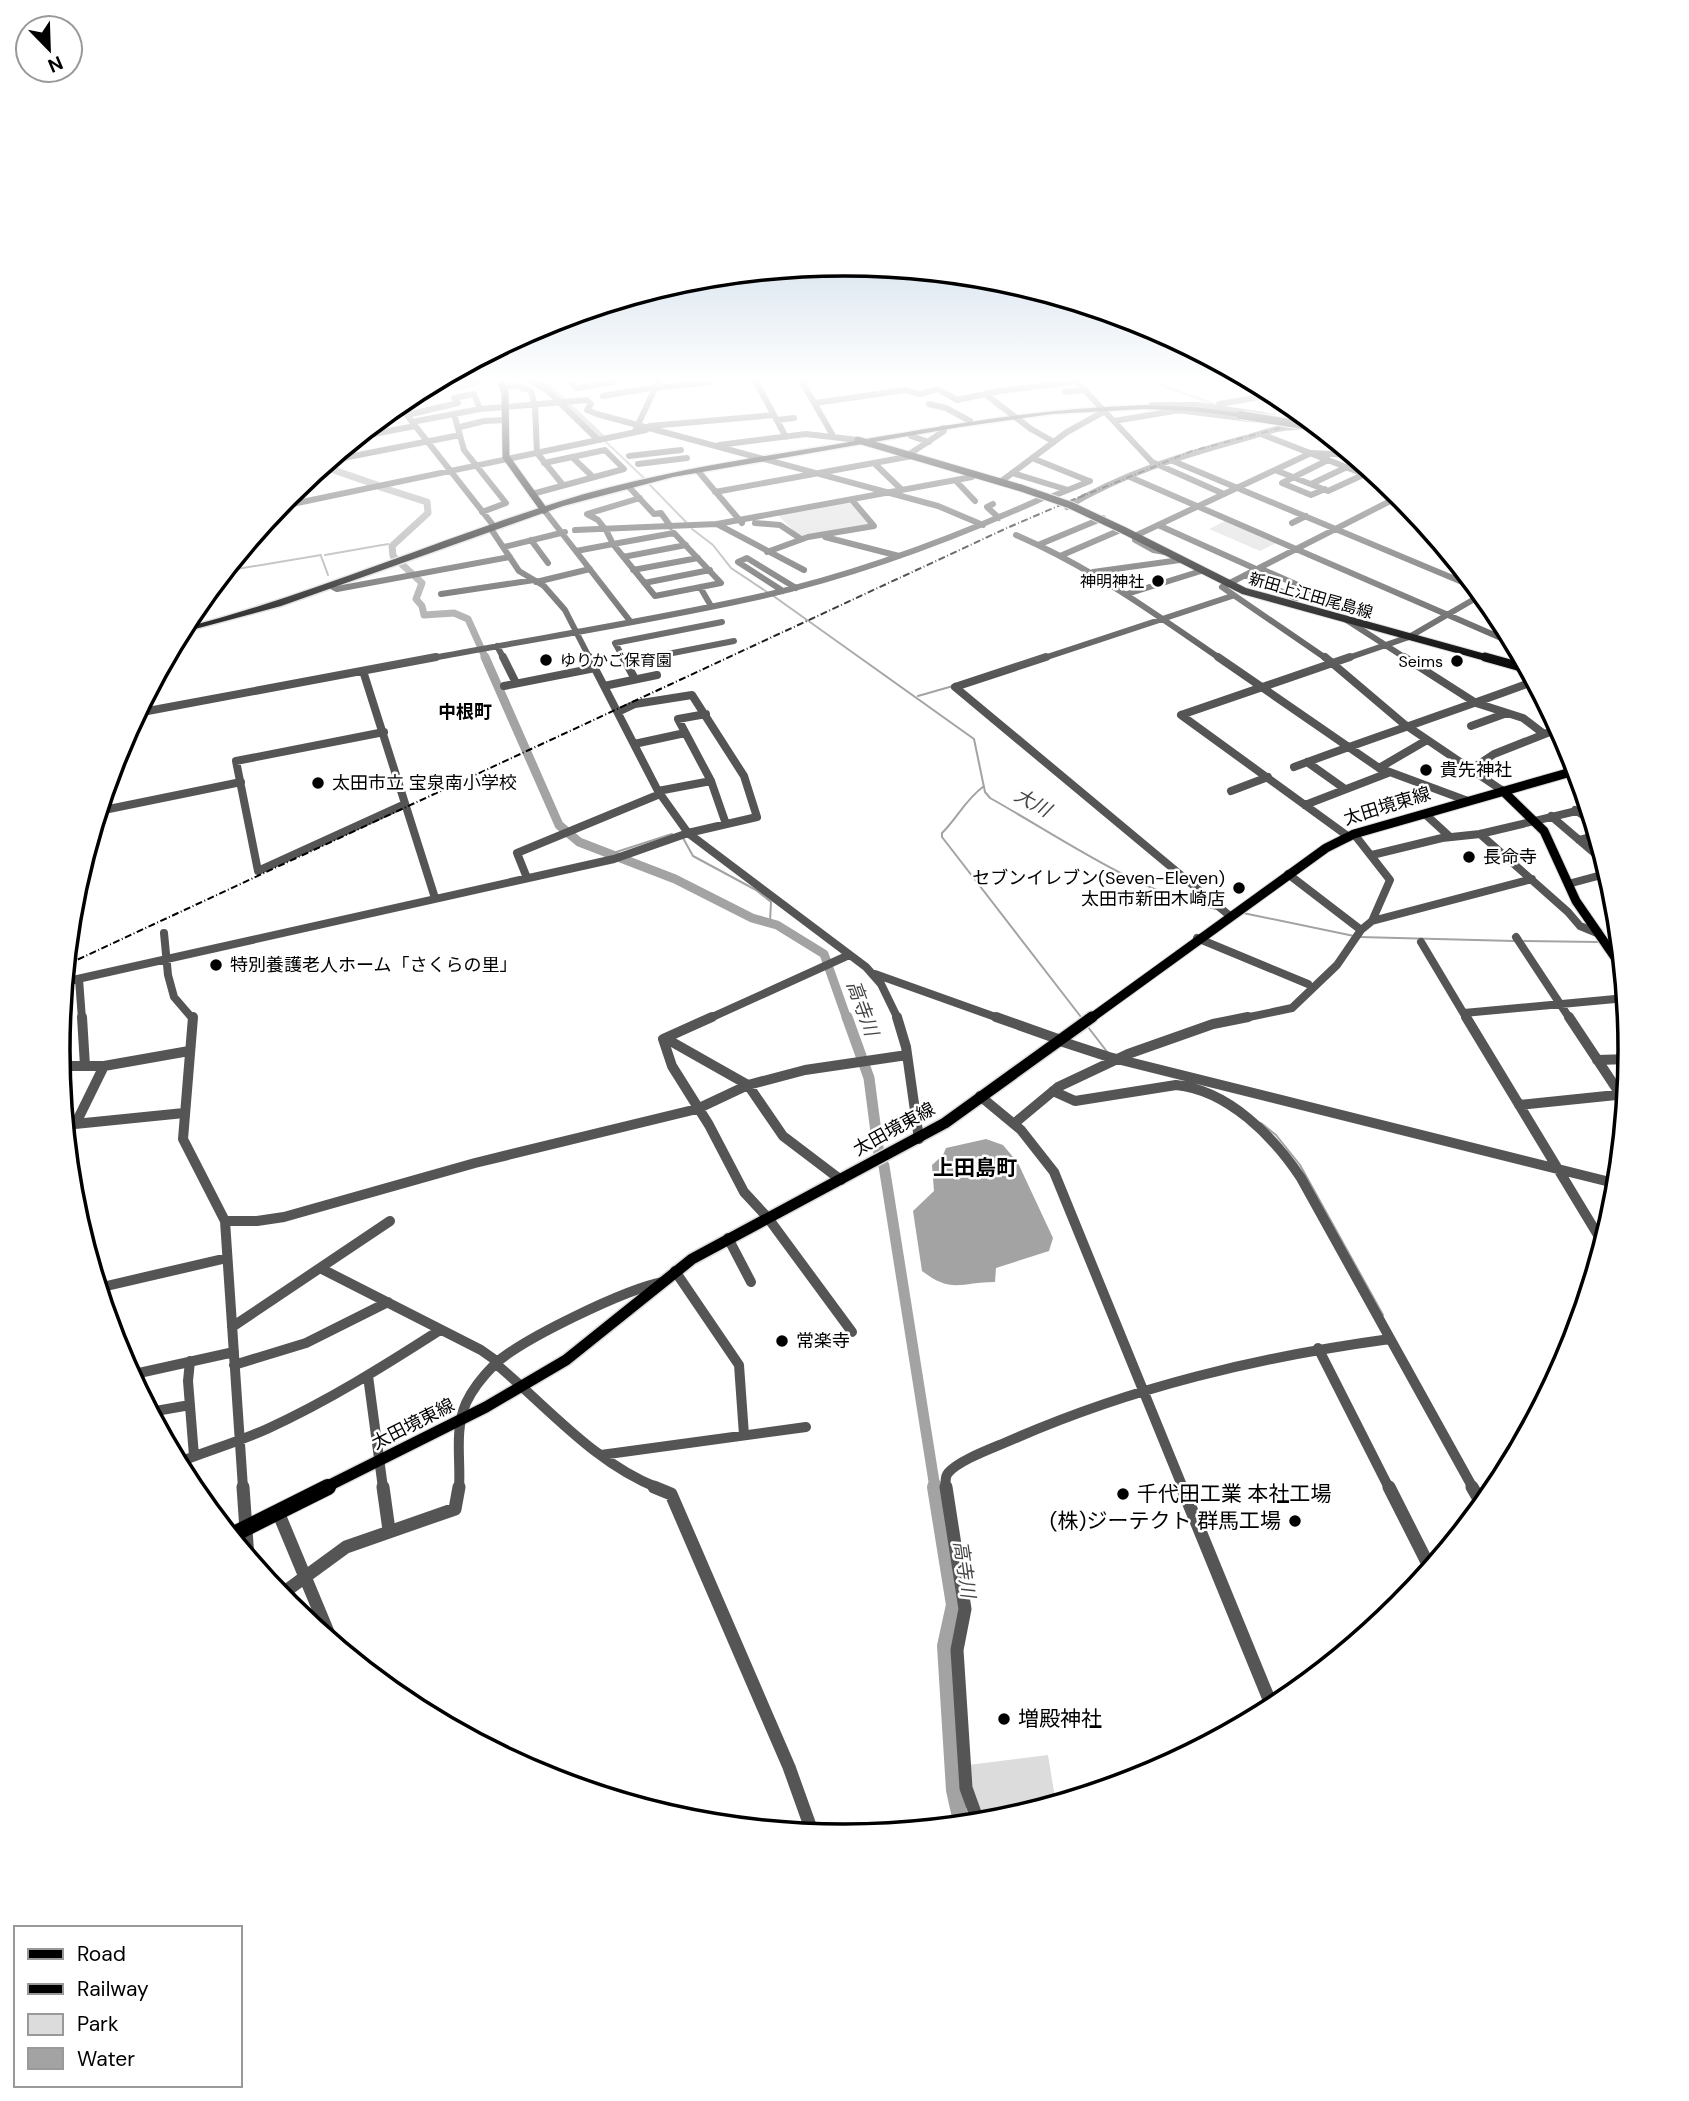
<svg xmlns="http://www.w3.org/2000/svg" width="1689" height="2101" viewBox="0 0 1689 2101" font-family="'DM Sans','Noto Sans JP',sans-serif">
  <rect width="100%" height="100%" fill="#fff"/>
  <path fill="#dcdcdc" d="M851,500L873,525L800,537L777,514Z
    M1227,520L1278,542L1260,551L1209,529Z
    M1048,1755L1056,1804L998,1822L983,1824L973,1800L968,1765Z"/>
  <path fill="#a3a3a3" d="M986,1139L1003,1145L1018,1163L1053,1238L1049,1251L996,1268L995,1282C961,1282 952,1294 922,1271L913,1211L934,1191L932,1165L943,1155L946,1148Z"/>
  <g fill="none" stroke-linecap="round" stroke-linejoin="round">
    <path stroke="#a3a3a3" stroke-width="2" d="M1153,382L1214,404
      M1264,413L1274,415
      M1311,430L1330,436
      M606,442L645,479
      M648,483L686,522
      M692,529L713,545L731,568L767,592
      M383,545L388,544
      M325,555L382,545
      M321,556L328,575
      M237,569L321,555
      M225,571L233,570
      M772,595L974,739L985,792L990,798C1060,837 1138,893 1216,909
      M918,696L953,686
      M984,786C965,800 958,817 942,833V837L1081,1017
      M683,838L693,856L756,890L771,902L770,922
      M610,854L672,834
      M1243,913L1354,936
      M1359,937L1514,941
      M1524,941L1598,942
      M1608,941H1620
      M1088,1027L1108,1053
      M1261,1123L1276,1135L1300,1165L1383,1315"/>
    <path stroke="#a3a3a3" stroke-width="7" d="M451,382L459,383V386L479,382
      M543,382L601,437
      M322,466L377,485
      M380,487L427,502L428,513L392,546L393,556L422,583L416,599L422,606L424,615L454,613L468,619L486,659"/>
    <path stroke="#a3a3a3" stroke-width="9" d="M485,657L559,825L579,842L675,879L752,918L777,925L824,954L847,1019"/>
    <path stroke="#a3a3a3" stroke-width="11" d="M847,1017L869,1078L879,1155L884,1166L935,1488"/>
    <path stroke="#a3a3a3" stroke-width="16" d="M935,1487L954,1605L945,1646L954,1790L962,1826"/>
    <g stroke="#dbdbdb" stroke-width="9">
      <path id="major-far3" d="M501,382L505,393L506,457L544,510
        M858,440L1021,488
        M1123,530L1244,591L1491,659"/>
    </g>
    <g stroke="#dbdbdb" stroke-width="11">
      <path id="major-far2" d="M1485,657L1528,669
        M1503,791L1544,831L1576,901L1623,969
        M1090,1019L1326,848L1354,834L1578,770"/>
    </g>
    <g stroke="#dbdbdb" stroke-width="14">
      <path id="major-far1" d="M324,1488L486,1407L566,1360L692,1259L945,1123L1092,1017"/>
    </g>
    <g stroke="#dbdbdb" stroke-width="18">
      <path id="major" d="M230,1536L328,1487"/>
    </g>
    <g stroke="#dbdbdb" stroke-width="3">
      <path id="highway" d="M1145,405L1193,407L1241,413L1245,415L1241,417L1193,411L1145,409L1052,414L960,427L673,477L563,506L281,606L180,633L183,628C311,595 432,542 558,502C647,474 740,460 832,445C936,427 1039,408 1145,405Z"/>
    </g>
    <path stroke="#555" stroke-width="6" d="M532,382L547,390L598,440
      M571,382L577,388L612,382
      M756,382L786,437
      M802,382L832,434
      M1077,382L1152,462L1224,494
      M504,386H517L531,391L535,406L537,453L563,485
      M655,388L710,382
      M1065,392L1085,390
      M985,394L1031,429L1054,442
      M603,396L656,387
      M815,403L905,390L920,394L938,389L957,400L999,391L1071,382
      M398,404L493,525
      M929,404L946,408L970,421
      M1219,404L1278,394
      M1152,405H1198L1263,415L1257,420L1177,410
      M454,414L464,450L506,503L482,512
      M407,415L458,403L454,398L474,394L480,409
      M777,420L794,418
      M1114,421L1180,410
      M412,422L480,409L587,400L591,404L587,410L597,414L938,506L983,525
      M650,426L774,415
      M460,427L484,421L505,420
      M635,431L658,382
      M1261,434L1387,483
      M911,436L929,442
      M358,437L415,426
      M719,445L806,434L858,440
      M908,455L944,431L943,428
      M629,456L681,450
      M572,457L593,477
      M1032,458L1089,481
      M328,461L460,435
      M1173,461L1479,589
      M638,464L687,458
      M875,464L902,490
      M1275,470L1328,491L1365,474
      M698,471L742,523
      M1012,473L1068,490
      M1130,477L1515,644
      M1003,480L1067,432L1105,411
      M956,481L975,501
      M1311,484L1347,467
      M629,487L654,514L661,513L671,527
      M1325,489L1311,495L1282,483L1328,460
      M715,492L912,456
      M532,494L624,469L605,450L544,463
      M1053,496L1090,481
      M993,504L987,507L999,518
      M278,507L646,430
      M1067,507C1121,474 1181,456 1242,439C1261,434 1279,426 1299,427
      M544,510L630,621
      M1103,518L1038,545C1103,576 1161,618 1221,659
      M755,523L780,525L801,539
      M1292,523L1306,516
      M717,524L804,570
      M1158,525L1256,569
      M491,529L519,571L544,586L565,610L590,659
      M605,529L598,520L587,514L640,498
      M575,530L717,524L972,477
      M607,532L613,544
      M674,533L721,583L655,596L613,544Z
      M1016,535L1038,545
      M1137,535L1311,453L1353,455
      M825,537L899,556
      M531,540L548,563
      M1135,540L1153,550L1165,552
      M504,547L565,532
      M576,551L613,544
      M767,552L808,537L874,526L852,500
      M1060,556L1118,531
      M623,557L686,545
      M1259,568L1332,600
      M633,570L698,558
      M1093,572L1180,560
      M1245,575L1296,598
      M536,582L590,569
      M644,583L710,570
      M333,587L337,589L510,557
      M700,587L711,606
      M783,591L738,562L747,558L796,588
      M441,594L534,580
      M1127,594L1201,571
      M1345,619L1407,659
      M497,646L504,659
      M427,659C538,638 651,621 762,596C859,574 952,539 1043,498
      M624,659L615,643L722,622
      M642,659L734,641
      M1041,659L1232,596
      M1327,659L1222,587L1402,495
      M1345,659L1409,637L1483,594"/>
    <path stroke="#555" stroke-width="8" d="M503,657L516,683
      M589,657L658,791L688,833L866,967L881,984L898,1019
      M623,657L635,679
      M1218,657L1379,768L1468,801
      M1325,657L1404,724L1503,791
      M1404,657L1476,703L1523,718L1544,734
      M626,662L651,657
      M363,671L435,898
      M504,686L595,668
      M604,686L657,675
      M955,687L1230,916
      M955,687L1046,657
      M137,713L436,657
      M706,714L678,719L711,781L726,824
      M1181,715L1350,657
      M1181,715L1349,837
      M1471,726L1507,713
      M384,732L236,761L258,871L403,805
      M634,744L685,733
      M1307,762L1345,789
      M1294,767C1374,737 1455,711 1535,681
      M1379,768L1427,740
      M1470,770L1494,754L1560,728
      M658,791L711,781
      M1231,791L1268,777
      M1305,805L1388,773
      M1575,810L1593,821
      M99,811L241,782
      M1425,814L1450,837
      M1551,816L1606,863
      M1480,834L1568,912L1580,926L1597,933
      M1579,840L1597,835
      M1372,855L1442,838L1480,834L1589,808
      M1288,874L1361,930
      M527,878L517,853L660,794
      M1568,884L1609,873
      M1372,921L1532,879
      M164,933L168,975L174,997L193,1019
      M1516,937L1570,1019
      M1197,938L1308,984
      M1421,942L1467,1019
      M875,974L1001,1019
      M79,979L82,1019
      M64,982L614,859L688,833L757,817L744,776L692,695L635,704L618,712
      M1464,1013L1626,998
      M708,1019L849,955
      M1240,1019L1292,1008L1337,965L1361,930L1372,921L1390,880L1354,834"/>
    <path stroke="#555" stroke-width="10" d="M82,1017L85,1066
      M193,1017L183,1139L225,1221L243,1488
      M712,1017L663,1039L672,1066L709,1125L744,1192L768,1218L852,1332
      M897,1017L906,1047L919,1139
      M996,1017L1058,1039
      M1466,1017L1604,1245
      M1569,1017L1626,1103
      M665,1038L748,1085L783,1136L841,1180
      M1057,1040L1109,1057L1618,1184
      M1597,1060L1630,1059
      M59,1066H104L189,1051
      M1053,1091L1075,1101L1176,1085C1228,1090 1274,1137 1301,1178L1473,1488
      M980,1096L1021,1130L1054,1172L1183,1488
      M1519,1105L1626,1094
      M1016,1122L1058,1087L1128,1054L1213,1024L1248,1017
      M76,1123L104,1066
      M65,1125L184,1113
      M66,1136L71,1124
      M225,1221H257L284,1217L475,1163L697,1109L748,1085L805,1070L907,1055
      M728,1238L751,1282
      M322,1269L481,1350L498,1362
      M675,1271L739,1365L744,1435
      M98,1288L227,1258
      M232,1327L390,1221
      M1318,1348L1389,1488
      M190,1361L188,1381L194,1456
      M496,1364C549,1408 593,1462 658,1488
      M234,1365L306,1343L388,1302
      M130,1375L234,1352
      M368,1376L383,1488
      M150,1412L190,1405
      M601,1455L806,1427
      M177,1463C207,1451 238,1442 267,1429C328,1401 384,1366 440,1330
      M459,1488C461,1460 454,1431 466,1403C472,1390 484,1375 495,1364C522,1339 626,1289 663,1282
      M946,1488C946,1483 944,1478 948,1473C959,1460 993,1448 1009,1441C1132,1387 1258,1357 1390,1339"/>
    <path stroke="#555" stroke-width="13" d="M243,1487L248,1558
      M383,1487L389,1530
      M654,1487L671,1494L789,1767L813,1834
      M946,1487L965,1609L957,1650L966,1788L979,1824
      M1182,1487L1273,1709
      M1389,1487L1431,1570
      M1472,1487L1483,1506
      M278,1512L333,1644
      M279,1596L346,1547L455,1509L459,1487"/>
    <use href="#major-far3" stroke="#000" stroke-width="7"/>
    <use href="#major-far2" stroke="#000" stroke-width="9"/>
    <use href="#major-far1" stroke="#000" stroke-width="11"/>
    <use href="#major" stroke="#000" stroke-width="16"/>
    <use href="#highway" fill="#000" fill-rule="evenodd"/>
    <path stroke="#000" stroke-width="2" stroke-dasharray="7 2.5 1 2.5" stroke-linecap="butt" d="M1078,498L1192,451L1311,420
      M66,965L1007,528L1086,494"/>
    <g stroke="#dbdbdb" stroke-width="9" stroke-linecap="butt">
      <path id="major-bridge" d="M1021,488L1070,505L1123,530"/>
    </g>
    <g stroke="#dbdbdb" stroke-width="10" stroke-linecap="butt">
      <path id="highway-bridge" d="M1241,415L1320,428"/>
    </g>
    <use href="#major-bridge" stroke="#000" stroke-width="7"/>
    <use href="#highway-bridge" stroke="#000" stroke-width="8"/>
  </g>
  <linearGradient id="sky" x2="0" y2="1"><stop stop-color="#8cadcc"/><stop offset="0.56" stop-color="#fff"/><stop offset="1" stop-color="#fff" stop-opacity="0"/></linearGradient>
  <rect width="1689" height="677" fill="url(#sky)"/>
  <g fill="#000" stroke="#fff" stroke-width="2.5">
    <circle cx="1158" cy="581" r="7"/>
    <circle cx="546" cy="660" r="7"/>
    <circle cx="1457" cy="661" r="7"/>
    <circle cx="1426" cy="770" r="7"/>
    <circle cx="318" cy="783" r="7"/>
    <circle cx="1469" cy="857" r="7"/>
    <circle cx="1239" cy="888" r="7"/>
    <circle cx="216" cy="965" r="7"/>
    <circle cx="782" cy="1341" r="7"/>
    <circle cx="1123" cy="1494" r="7"/>
    <circle cx="1295" cy="1521" r="7"/>
    <circle cx="1004" cy="1719" r="7"/>
  </g>
  <g text-anchor="middle" stroke-width="5" stroke-linejoin="round" paint-order="stroke">
    <g font-size="16" fill="#000" stroke="#fff" text-anchor="end">
      <text x="1144" y="587">神明神社</text>
      <text x="560" y="666" text-anchor="start">ゆりかご保育園</text>
      <text x="1443" y="667">Seims</text>
    </g>
    <g font-size="16" fill="#000" stroke="#fff">
      <text transform="translate(1311 595) rotate(16)" y="6">新田上江田尾島線</text>
    </g>
    <g font-size="18" font-weight="bold" fill="#000" stroke="#fff">
      <text x="465" y="718">中根町</text>
    </g>
    <g font-size="18" fill="#000" stroke="#fff" text-anchor="start">
      <text x="1440" y="776">貴先神社</text>
      <text x="332" y="789">太田市立 宝泉南小学校</text>
      <text x="1483" y="863">長命寺</text>
      <text x="1225" y="884" text-anchor="end">セブンイレブン(Seven-Eleven)<tspan x="1225" dy="21">太田市新田木崎店</tspan></text>
      <text x="230" y="971">特別養護老人ホーム「さくらの里」</text>
      <text x="796" y="1347">常楽寺</text>
    </g>
    <g font-size="18" fill="#000" stroke="#fff">
      <text transform="translate(1387 806) rotate(-17)" y="6">太田境東線</text>
      <text transform="translate(894 1129) rotate(-29)" y="6">太田境東線</text>
      <text transform="translate(413 1424) rotate(-27)" y="6">太田境東線</text>
    </g>
    <g font-size="19" font-style="italic" fill="#444" stroke="#fff">
      <text transform="translate(1033 802) rotate(29)" y="7">大川</text>
      <text transform="translate(863 1008) rotate(70)" y="7">高寺川</text>
      <text transform="translate(965 1569) rotate(82)" y="7">高寺川</text>
    </g>
    <g font-size="21" font-weight="bold" fill="#000" stroke="#fff">
      <text x="975" y="1175">上田島町</text>
    </g>
    <g font-size="21" fill="#000" stroke="#fff" text-anchor="start">
      <text x="1137" y="1501">千代田工業 本社工場</text>
      <text x="1281" y="1528" text-anchor="end">(株)ジーテクト 群馬工場</text>
      <text x="1018" y="1726">増殿神社</text>
    </g>
  </g>
  <path d="M0 0H1689V2101H0ZM70 1050a774 774 0 1 1 1548 0a774 774 0 1 1-1548 0Z" fill="#fff" fill-rule="evenodd"/>
  <path fill="none" stroke="#000" stroke-width="3.5" d="M70 1050a774 774 0 1 1 1548 0a774 774 0 1 1-1548 0Z"/>
  <rect x="14" y="1926" width="228" height="161" fill="#ffffff" stroke="#999999" stroke-width="2"/>
  <rect x="28" y="1949" width="35" height="10" fill="#000000" stroke="#999999" stroke-width="2"/>
  <text x="77" y="1961" font-size="21" fill="#000000">Road</text>
  <rect x="28" y="1984" width="35" height="10" fill="#000000" stroke="#999999" stroke-width="2"/>
  <text x="77" y="1996" font-size="21" fill="#000000">Railway</text>
  <rect x="28" y="2014" width="35" height="21" fill="#dcdcdc" stroke="#999999" stroke-width="2"/>
  <text x="77" y="2031" font-size="21" fill="#000000">Park</text>
  <rect x="28" y="2048" width="35" height="21" fill="#a3a3a3" stroke="#999999" stroke-width="2"/>
  <text x="77" y="2066" font-size="21" fill="#000000">Water</text>
  <g transform="translate(49 49) rotate(157)"><circle r="33" fill="#ffffff" stroke="#999999" stroke-width="2"/>
  <path d="M0-5L12 26L0 18L-12 26Z" fill="#000000"/>
  <text y="-10" font-size="19" font-weight="bold" text-anchor="middle" fill="#000000">N</text>
  </g>
</svg>
